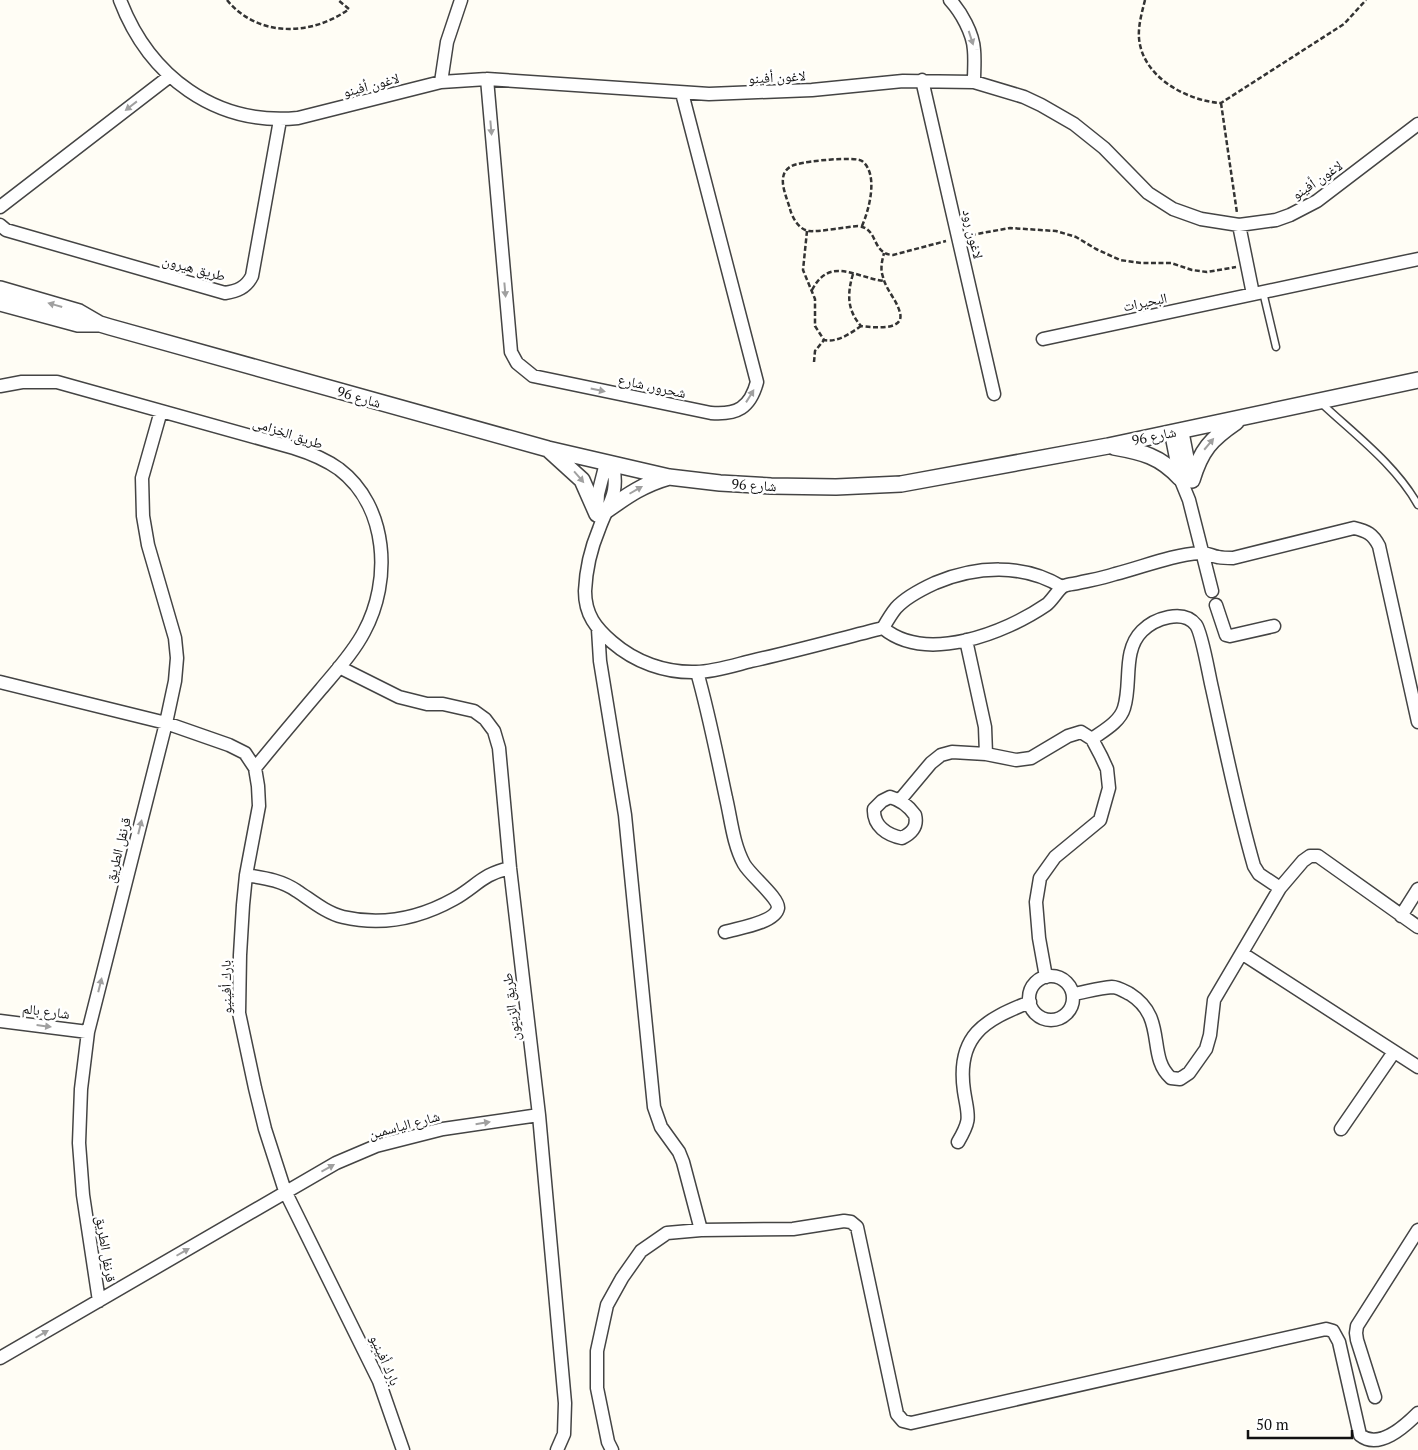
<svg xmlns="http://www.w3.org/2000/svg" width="1418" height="1450" viewBox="0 0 1418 1450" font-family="'PT Serif','Noto Naskh Arabic',serif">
  <rect width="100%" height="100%" fill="#fffdf5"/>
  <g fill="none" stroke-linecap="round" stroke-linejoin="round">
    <g stroke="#444" stroke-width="9">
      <path id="service" d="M1263,292L1276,347
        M1320,402C1354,434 1395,464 1418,505"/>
    </g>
    <g stroke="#444" stroke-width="15">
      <path id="minor" d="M120,0C149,76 215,126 298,118L441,82L487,79L709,94L812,90L903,81L974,82L1024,97L1041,105L1074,124L1104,148L1148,193L1173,209L1201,219L1239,225L1276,220L1290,215L1317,201L1418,124
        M950,0C961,12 973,33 974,50C975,60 974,71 974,82
        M487,79L511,352L517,363L533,376L711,413C737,415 750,408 757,382L682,93
        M922,80L994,394
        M441,82L447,42L461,0
        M0,207L170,76
        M0,225L6,230L225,293C237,291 246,288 252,276L280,120
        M1239,225L1253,294
        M1043,339L1418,259
        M0,386L22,382H57L294,448C310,453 325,459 339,469C388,506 392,581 364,632C353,653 336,671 321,689C299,715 277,741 255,768
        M1182,430L1192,481
        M1171,433L1180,478L1189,500L1212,591
        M613,464C619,496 609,501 599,529C591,548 586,570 585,591C585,615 596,628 612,642C635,662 665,673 696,672C713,672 735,665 751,661C796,651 839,639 883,628C926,664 1005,633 1046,605C1052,601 1058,589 1064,586C1068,584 1074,584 1078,583C1091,580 1103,578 1115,574C1143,567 1171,555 1200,553C1206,552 1212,556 1218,557C1223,558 1228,558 1233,558L1354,528C1367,531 1373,534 1379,546L1418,722
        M597,512L598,494L606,463
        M1216,605L1226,635L1230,636L1274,626
        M883,628C887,621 891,614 896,608C906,597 922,589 935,583C976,566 1023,563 1062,587
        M598,629L600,661L625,815L654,1107L661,1127L679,1152L683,1162L701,1230
        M966,640L985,727L986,754
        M339,667L399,697L427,704H443L474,711L485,719L494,731L499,748L510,868L539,1115L565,1403L564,1434L557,1450
        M697,672C709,714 717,756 726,798C731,819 733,844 744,864C750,875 779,898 778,908C775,923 738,928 725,932
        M0,682L166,723L229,745L245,753L255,768L258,786L259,806L246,875L243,905L240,955L239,1013L255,1088L265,1129L285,1191L379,1381L403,1450
        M1092,739C1103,731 1120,722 1124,708C1132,683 1122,651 1142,631C1154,619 1183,608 1196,625C1202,633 1209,676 1212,688C1225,747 1237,807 1254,866L1259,874L1280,888
        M890,797C901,800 908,805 915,815C918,827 912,833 902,838C887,835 873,826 874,809L882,801Z
        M900,800L931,763L941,755L952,752L986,754L1016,760L1031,758L1068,736L1081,732L1092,739L1101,756L1107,769L1109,788L1100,820L1055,857L1040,878L1036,902L1039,938L1046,977
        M246,875C264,878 281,880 297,891C311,900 326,913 343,917C382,926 420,918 454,899C477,886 482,874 510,868
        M1401,916L1418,889
        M1243,954L1418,1067
        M1029 998a22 22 0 1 1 44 0a22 22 0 1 1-44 0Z
        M1073,994C1085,992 1099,988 1112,987C1118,987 1124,991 1130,994C1168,1018 1146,1056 1171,1078L1180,1079L1189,1073L1206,1049L1210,1035L1214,1000L1280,888L1303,861L1310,856H1318L1418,927
        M0,1021L88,1032
        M1341,1129L1394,1052
        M958,1142C972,1118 968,1117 964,1091C956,1036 984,1020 1030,1002
        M99,1301L83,1195L79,1143L81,1089L88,1032L166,723L175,681L177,658L175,638L148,545L143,516L142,478L161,411
        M0,1358L336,1163L376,1146L443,1129L539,1115
        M1375,1397L1357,1340L1356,1333L1357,1326L1418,1230
        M612,1450L608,1442L597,1388V1351L607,1305L622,1278L641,1251L667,1233L701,1230L793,1229L844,1221L851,1222L857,1227L897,1414L903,1421L911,1423L1326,1329L1333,1331L1339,1342L1360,1435C1379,1450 1404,1427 1418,1413"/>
    </g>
    <g stroke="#444" stroke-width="18">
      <path id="tertiary" d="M0,289L79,312L98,323
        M0,303L78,324H100L110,327L548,449L669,477L720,483L771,486L836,487L901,484L1108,446L1418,380
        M1114,447C1142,452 1160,456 1180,478
        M549,450L582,480L597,514
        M1192,480C1201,450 1211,439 1236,422
        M607,510C628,495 644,484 669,477"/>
    </g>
    <path stroke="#333" stroke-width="2.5" stroke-dasharray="5 2.5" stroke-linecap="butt" d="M227,0C258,38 312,36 349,9L338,0
      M1145,0C1142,12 1138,26 1139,38C1142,77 1187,101 1221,103L1344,24L1366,0
      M1221,103L1237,213
      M862,226C869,210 879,174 862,161C855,156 808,161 798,164C793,165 788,167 785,172C779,182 787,198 790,209C792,217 799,230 809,231C819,232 846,227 858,226C879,228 871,254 893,255L946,241
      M807,231L803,270L815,299V326L824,340C837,343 851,333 861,326
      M971,235L1010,228L1056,231L1076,237L1096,249L1120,260L1141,263H1171L1192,270L1207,272L1236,267
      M853,274C847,294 847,310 861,326C870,327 905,332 900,313C897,300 886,290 883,277C880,269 882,261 884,253
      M812,290C830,256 854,277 884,281
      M814,362L815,351L824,340"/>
    <use href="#service" stroke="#fff" stroke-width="6"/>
    <use href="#minor" stroke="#fff" stroke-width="12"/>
    <use href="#tertiary" stroke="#fff" stroke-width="15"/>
  </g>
  <defs><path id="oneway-solid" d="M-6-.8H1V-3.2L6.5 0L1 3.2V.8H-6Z" transform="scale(1.25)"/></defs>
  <g fill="#a0a0a0">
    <use href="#oneway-solid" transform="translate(971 38) rotate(72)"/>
    <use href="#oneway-solid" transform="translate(131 106) rotate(142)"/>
    <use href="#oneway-solid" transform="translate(491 128) rotate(85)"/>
    <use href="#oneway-solid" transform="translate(505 290) rotate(85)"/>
    <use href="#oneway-solid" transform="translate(55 305) rotate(-164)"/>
    <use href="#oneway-solid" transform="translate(598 390) rotate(12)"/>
    <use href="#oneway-solid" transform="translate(750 396) rotate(-58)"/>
    <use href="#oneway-solid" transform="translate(1209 444) rotate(-50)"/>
    <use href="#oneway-solid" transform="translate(579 477) rotate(49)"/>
    <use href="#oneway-solid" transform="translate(636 490) rotate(-30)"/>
    <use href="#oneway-solid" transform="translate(140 827) rotate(-76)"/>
    <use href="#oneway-solid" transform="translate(100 985) rotate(-76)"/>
    <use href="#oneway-solid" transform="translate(44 1026) rotate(7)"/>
    <use href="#oneway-solid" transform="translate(483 1123) rotate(-9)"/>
    <use href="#oneway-solid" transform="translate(328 1168) rotate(-29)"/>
    <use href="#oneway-solid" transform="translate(183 1252) rotate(-30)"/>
    <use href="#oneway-solid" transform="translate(42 1334) rotate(-30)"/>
  </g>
  <g text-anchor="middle" stroke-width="5" stroke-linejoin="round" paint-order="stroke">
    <g font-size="14" fill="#111" stroke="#fff">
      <text transform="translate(777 77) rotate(-3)" y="5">لاغون أفينو</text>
      <text transform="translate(371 85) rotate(-15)" y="5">لاغون أفينو</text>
      <text transform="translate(1317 180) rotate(-34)" y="5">لاغون أفينو</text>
      <text transform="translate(973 234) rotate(77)" y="5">لاغون رود</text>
      <text transform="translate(194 268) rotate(15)" y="5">طريق هيرون</text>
      <text transform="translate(1145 302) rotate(-12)" y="5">البحيرات</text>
      <text transform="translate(652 386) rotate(12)" y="5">شحرور، شارع</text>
      <text transform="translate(359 397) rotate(16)" y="5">شارع 96</text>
      <text transform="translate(288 433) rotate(18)" y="5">طريق الخزامى</text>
      <text transform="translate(1154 436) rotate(-12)" y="5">شارع 96</text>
      <text transform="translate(754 485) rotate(3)" y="5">شارع 96</text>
      <text transform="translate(118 850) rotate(-76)" y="5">قرنفل الطريق</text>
      <text transform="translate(226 987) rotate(-91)" y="5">بارك أفينيو</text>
      <text transform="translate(511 1007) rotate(-97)" y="5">طريق الزيتون</text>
      <text transform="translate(46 1011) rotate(7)" y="5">شارع بالم</text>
      <text transform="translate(404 1125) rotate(-15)" y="5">شارع الياسمين</text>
      <text transform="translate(106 1249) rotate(81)" y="5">قرنفل الطريق</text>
      <text transform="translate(385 1360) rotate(66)" y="5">بارك أفينيو</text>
    </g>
  </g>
  <path d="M1248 1430v8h104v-8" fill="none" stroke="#111111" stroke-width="2.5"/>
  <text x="1256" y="1430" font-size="15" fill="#111111" stroke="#ffffff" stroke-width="4" paint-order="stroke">50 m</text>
</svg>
